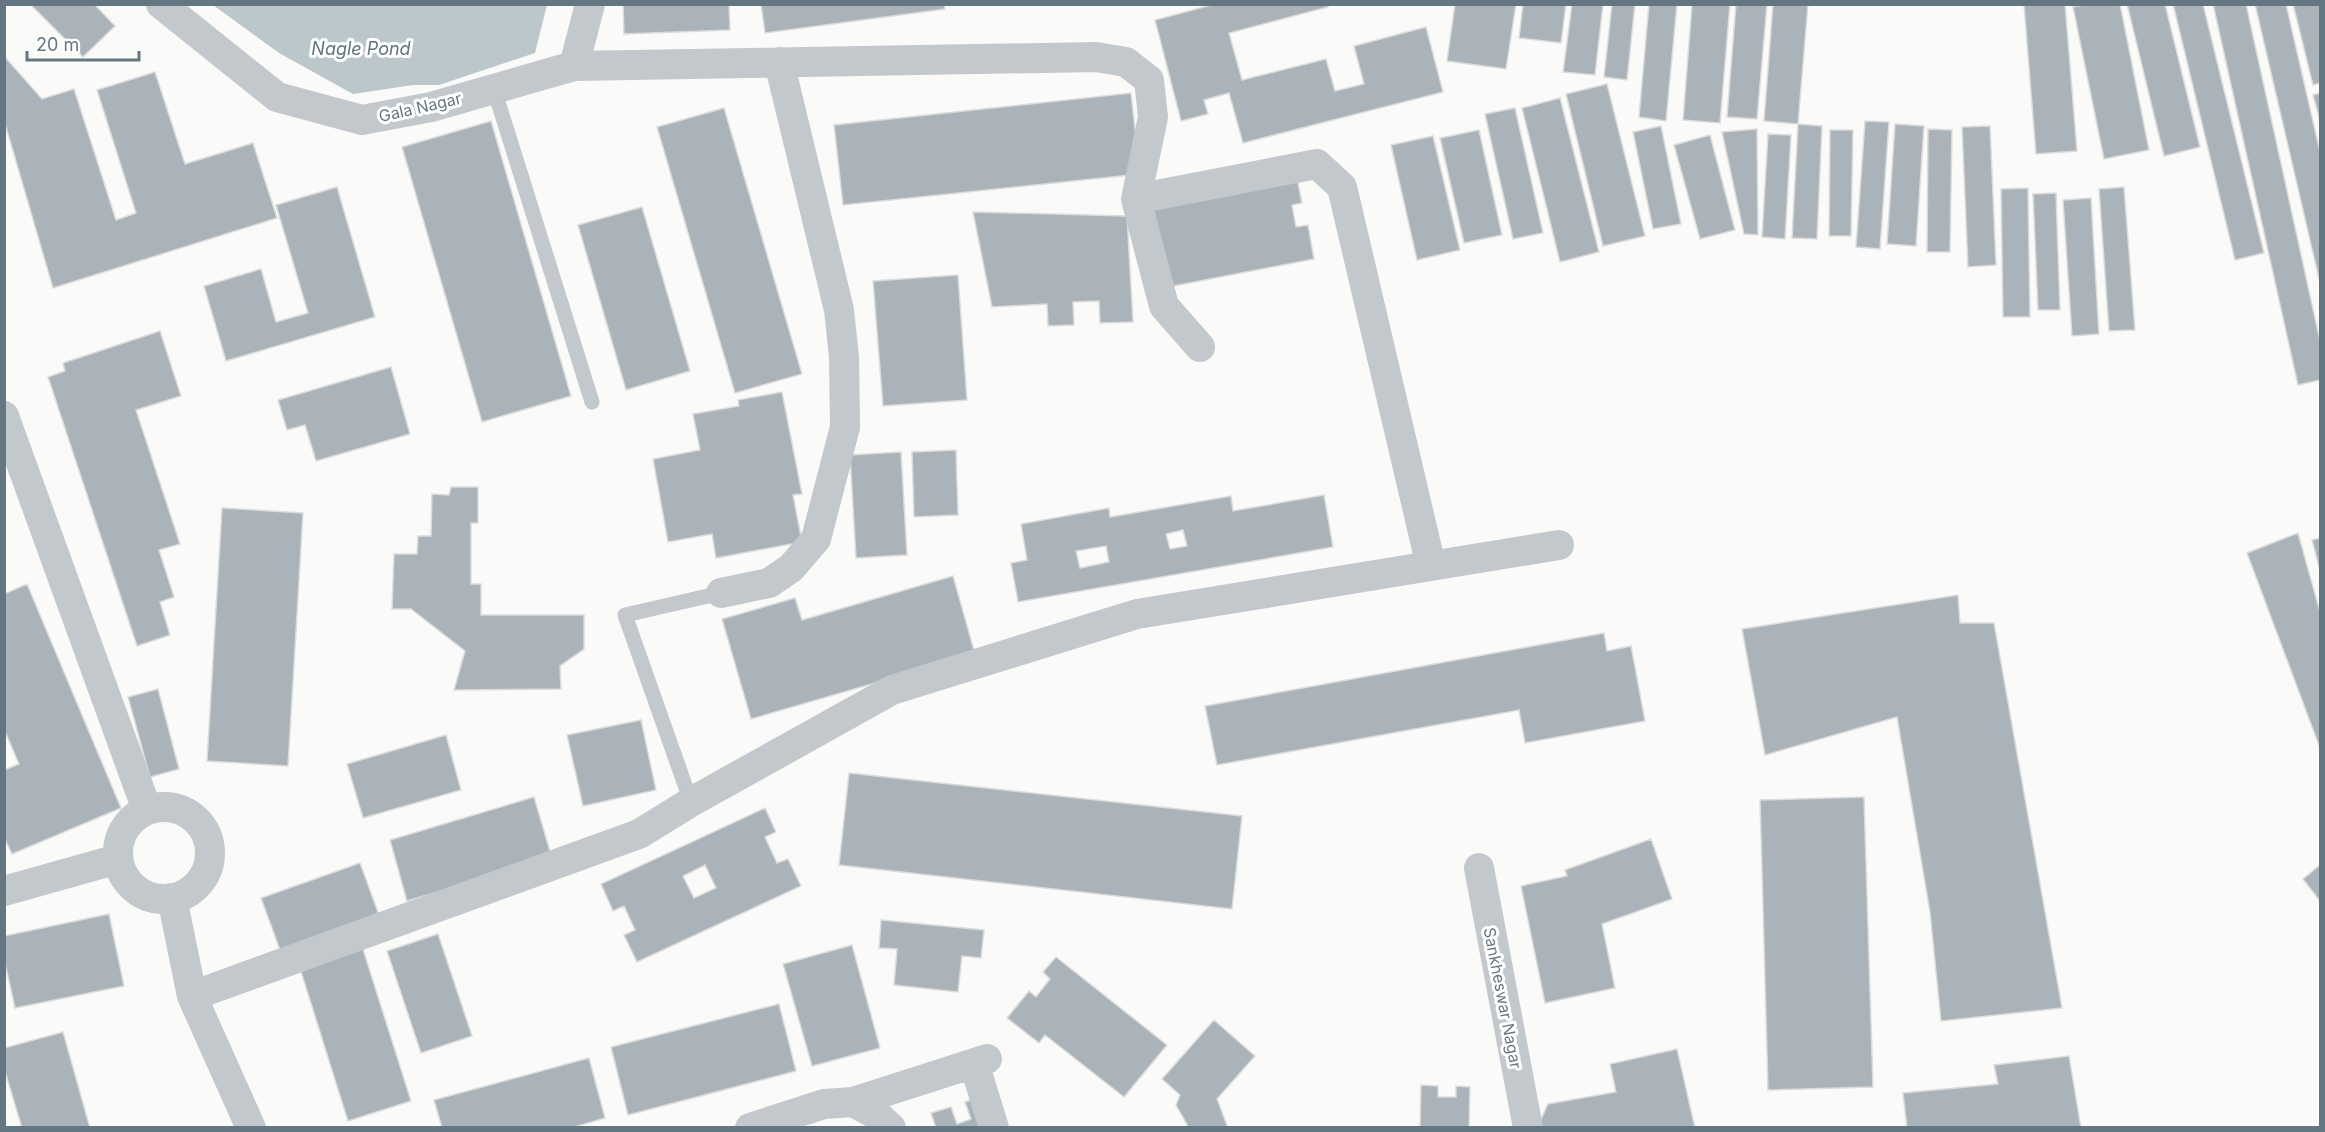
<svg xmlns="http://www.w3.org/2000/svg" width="2325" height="1132" viewBox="0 0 2325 1132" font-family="Inter,sans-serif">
  <rect width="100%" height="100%" fill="#fafaf8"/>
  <path fill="#bbc7cb" d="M213,5H547L535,53L439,85H413L353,94L279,53Z"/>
  <path fill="#aab3b9" stroke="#dcdcda" stroke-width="1.5" fill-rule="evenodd" d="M30,4H94L115,26L83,57Z
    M623,4H729L730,30L624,34Z
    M761,4H944L945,9L765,33Z
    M1215,4H1327L1328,7L1229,33L1242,80L1326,59L1335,91L1364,84L1354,46L1426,27L1443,92L1243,143L1229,93L1204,100L1208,114L1181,121L1155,20Z
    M1455,4H1516L1506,69L1447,61Z
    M1523,4H1566L1561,43L1519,38Z
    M1572,4H1603L1595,75L1563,72Z
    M1612,4H1635L1627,80L1604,77Z
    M1649,4H1677L1666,121L1639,117Z
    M1692,4H1730L1720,123L1683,120Z
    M1736,4H1767L1757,119L1727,117Z
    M1773,4H1808L1798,124L1764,121Z
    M2065,4L2077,151L2036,154L2024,5Z
    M2088,4H2120L2149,150L2104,159L2073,7Z
    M2127,4H2165L2200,147L2164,156Z
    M2173,4H2203L2264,253L2235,260Z
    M2213,4H2246L2320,341V380L2298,385Z
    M2255,4H2286L2320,152V283Z
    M2293,4H2320V83L2313,85Z
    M4,56L42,99L74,89L116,220L136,213L97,90L155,72L185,164L253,143L277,218L53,288L4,120Z
    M1607,84L1645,236L1603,246L1566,94Z
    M1131,93L1140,174L843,205L834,125Z
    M2320,93V121L2313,95Z
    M1560,98L1599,252L1560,262L1522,108Z
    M724,108L802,374L735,393L657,127Z
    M1515,108L1543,233L1513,239L1485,114Z
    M491,121L571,396L482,422L402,147Z
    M1865,121L1889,122L1880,249L1856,247Z
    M1798,124L1822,126L1817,239L1792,238Z
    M1895,124L1924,126L1916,246L1887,244Z
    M1661,126L1681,224L1653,229L1633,132Z
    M1990,126L1996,265L1968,267L1962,127Z
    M1757,129L1758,235L1744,234L1722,132Z
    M1928,129L1952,130L1950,252H1927Z
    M1479,130L1502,235L1464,243L1440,138Z
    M1830,130H1853L1851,236H1829Z
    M1768,134L1791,135L1785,239L1762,237Z
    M1710,135L1735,230L1700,239L1674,145Z
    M1433,136L1460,250L1417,260L1391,145Z
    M1296,173L1302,203L1292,205L1296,227L1308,225L1314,259L1163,288L1147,202Z
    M337,187L375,317L226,361L204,286L261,269L276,322L308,313L276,205Z
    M2124,187L2135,330L2109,331L2099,189Z
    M2028,188L2030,317H2003L2001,189Z
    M2056,193L2060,310H2038L2033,194Z
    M2091,198L2099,334L2072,336L2063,200Z
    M642,207L690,371L626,390L578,225Z
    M973,212L1127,216L1133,322L1100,323L1099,301L1073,302L1074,325L1048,326L1047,304L992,307Z
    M958,275L967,400L883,406L873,281Z
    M160,331L181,396L136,410L180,544L159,550L174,597L160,602L170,635L137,646L48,377L65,371L63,363Z
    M391,367L410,434L316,461L305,425L287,430L278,400Z
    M782,392L802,494L793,495L802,542L716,558L712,534L668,542L653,459L700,450L693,414L739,406L738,400Z
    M956,450L958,515L914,517L912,452Z
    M901,452L907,555L856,558L850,455Z
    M451,487H478V523H471V584H481V615H584V649L560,666L561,689L454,690L465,651L411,609H392L394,554H417L418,536H431L432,494L449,495Z
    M1324,495L1333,547L1018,602L1011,563L1027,560L1021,524L1109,508L1110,517L1231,496L1233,511ZM1183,530L1187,546L1170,549L1166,534ZM1106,546L1109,562L1080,568L1076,551Z
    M222,508L303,513L288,766L207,761Z
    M2298,533L2320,612V748L2247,553Z
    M2320,538V571L2312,540Z
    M953,576L975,654L751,719L722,619L795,598L802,620Z
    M27,584L121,808L12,854L4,837V770L19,764L4,729V594Z
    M1958,595L1960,623H1994L2062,1008L1941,1021L1930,912L1897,717L1765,755L1742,629Z
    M1604,633L1607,651L1631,646L1645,721L1525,743L1519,710L1217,765L1205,706Z
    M158,689L179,769L150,777L128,697Z
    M641,720L656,790L583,806L567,735Z
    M446,735L461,790L363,818L347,764Z
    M849,773L1242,816L1232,909L839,865Z
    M534,797L552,858L407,901L390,840Z
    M1864,797L1873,1087L1768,1090L1760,800Z
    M765,808L776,832L765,837L777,863L788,859L801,886L637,962L624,935L635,930L624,906L613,911L601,884ZM705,865L716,888L694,898L683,876Z
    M1651,839L1672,899L1602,924L1615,988L1545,1003L1521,886L1567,876L1565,870Z
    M360,863L379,915L280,950L261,898Z
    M2320,865V901L2303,879Z
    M109,914L124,986L15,1008L4,958V936Z
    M881,920L984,930L981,958L962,956L958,992L894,985L897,949L879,948Z
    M438,934L472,1036L421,1053L387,951Z
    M361,943L411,1101L348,1121L298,962Z
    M852,945L880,1048L812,1066L783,964Z
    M1056,957L1167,1045L1124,1097L1045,1035L1039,1043L1007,1018L1029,991L1036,997L1050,979L1043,972Z
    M779,1004L796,1071L628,1115L611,1047Z
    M1214,1020L1255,1056L1217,1099L1228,1128H1189L1176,1105L1180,1095L1162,1079Z
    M63,1032L90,1128H22L4,1068V1048Z
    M1677,1049L1695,1128H1537L1548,1104L1616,1092L1610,1064Z
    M2069,1056L2081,1128H1907L1903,1093L1998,1084L1994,1065Z
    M589,1058L605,1118L571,1128H442L434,1100Z
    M1421,1085L1438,1086V1097H1456V1086L1470,1087L1469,1128H1420Z
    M979,1097L989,1128H936L931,1113L951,1107L957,1124L971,1119L965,1102Z"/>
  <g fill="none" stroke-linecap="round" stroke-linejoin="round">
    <path stroke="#c3c8cc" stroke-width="15" d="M494,89L592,402
      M691,802L625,615L721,593"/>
    <path stroke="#c3c8cc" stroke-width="30" d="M161,4L277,97L362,120L431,107L574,66L590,4
      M574,66L1096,57L1126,62L1149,80L1153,117L1136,199L1164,306L1200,347
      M1136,199L1317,164L1342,187L1431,566
      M4,416L147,810
      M721,593L769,583L791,568L816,539L845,427L844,357L839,310L779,62
      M118 853a46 46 0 1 1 92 0a46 46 0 1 1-92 0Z
      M1479,868L1528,1128
      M4,891L118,859
      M172,898L192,996L251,1128
      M192,996L639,834L691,802L892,690L1137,614L1559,545
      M974,1063L994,1128
      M853,1102L877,1115L891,1128
      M750,1128L824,1104L853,1102L987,1059"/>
  </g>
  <g text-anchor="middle" stroke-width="6" stroke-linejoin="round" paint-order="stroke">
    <g font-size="16" fill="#657683" stroke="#fff">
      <text transform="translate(420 107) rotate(-13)" y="6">Gala Nagar</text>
      <text transform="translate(1503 998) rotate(79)" y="6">Sankheswar Nagar</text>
    </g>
    <g font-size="18" font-style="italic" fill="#60757c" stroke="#fff">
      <text x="361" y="55">Nagle Pond</text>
    </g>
  </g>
  <rect width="2325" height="1132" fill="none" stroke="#657683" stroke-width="12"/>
  <path d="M27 51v9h112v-9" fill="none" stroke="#657683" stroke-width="3"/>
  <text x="36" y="51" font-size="18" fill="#657683" stroke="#ffffff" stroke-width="4.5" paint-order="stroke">20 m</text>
</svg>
